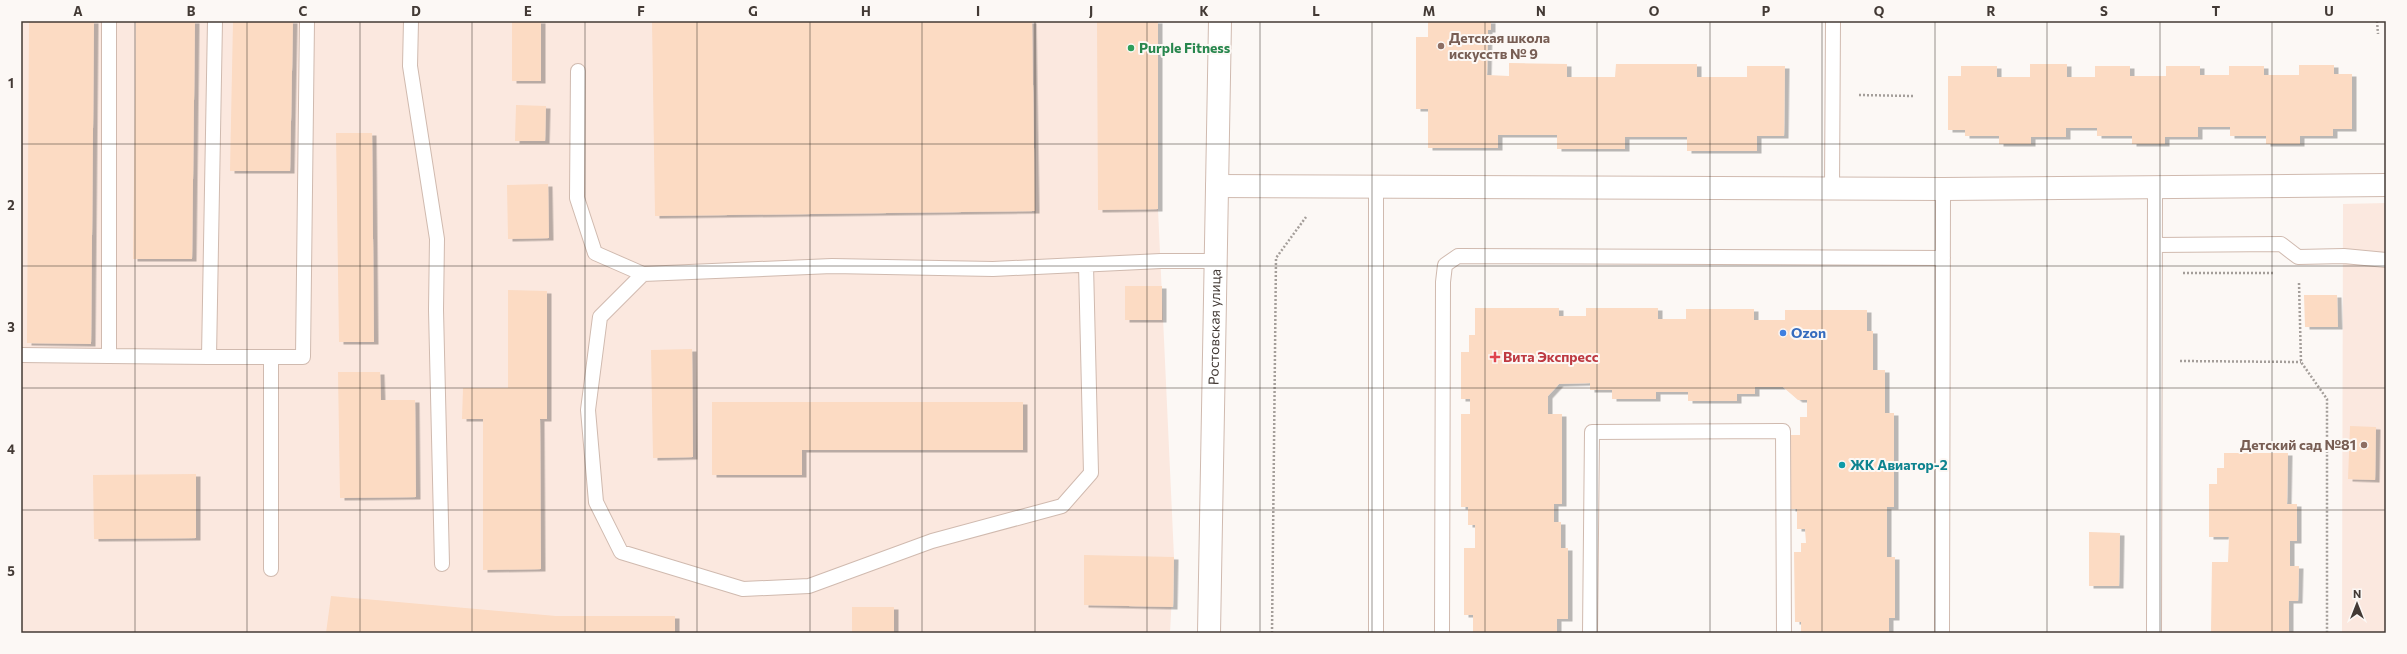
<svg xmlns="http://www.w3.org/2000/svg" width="2407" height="654" viewBox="0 0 2407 654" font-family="Commissioner,sans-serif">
  <defs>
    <filter id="shadow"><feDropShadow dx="4.5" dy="2.5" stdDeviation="0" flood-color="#0004"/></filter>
  </defs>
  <rect width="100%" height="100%" fill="#fcf8f5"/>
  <path fill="#fbe8df" d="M21,21H1158V209L1174,557L1170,633H21Z
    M2386,203V633H2342L2343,204Z"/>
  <path fill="#fcdbc3" filter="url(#shadow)" d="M29,21H94L91,344L27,343Z
    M136,21H195L192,259H133Z
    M233,21H293L290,171H230Z
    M512,21H541V81H512Z
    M652,21H1032L1035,211L655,216Z
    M1097,21H1158V209L1098,210Z
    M1428,21H1491V30H1488L1487,75L1509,76V63L1567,64V77H1615L1616,64H1697V77H1747V66H1785L1784,136H1757V151H1687V137H1625V149H1557V135H1498V148H1428V109H1416V37H1428Z
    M2030,64H2067V77H2095V66H2130V76H2166V66H2200V75H2229V66H2264V75H2299V65H2334V74H2352V129H2333V136H2300V144H2266V136H2230V127H2198V137H2165V144H2132V136H2097V128H2066V137H2031V144H1999V136H1965V130H1948V76H1961V66H1997V77H2030Z
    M516,105L546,106L545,141H515Z
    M336,133H372L374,342H339Z
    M548,184L549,238L508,239L507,185Z
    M1125,286H1162V320H1125Z
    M508,290L547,291V419H540L541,569L483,570V419H462L463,388H508Z
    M2304,295H2337L2338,327H2305Z
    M1475,308H1559V316H1586V308H1658V319H1686V309H1754V320H1785V310H1867V331H1873V370H1885V413H1894V507H1887V557H1895V618H1889V633H1801V622H1795L1794,552H1801V543H1806L1805,529H1797V509H1791V435H1800V417H1807V400H1798L1783,387H1755V394H1737V401H1688V392H1656V399H1612V390H1590V383L1559,384L1548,396V414H1562V504H1554V522H1561V548H1568V619H1557V633H1473V615H1464V548H1475V525H1468V507H1461V414H1470V399H1461V352H1469V335H1475Z
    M692,349L693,457L653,458L651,350Z
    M338,372H380L381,400H415L416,497L340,498Z
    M712,402H1023V450H802V475H712Z
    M2350,426L2376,427L2375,480L2348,479Z
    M2224,453H2288L2287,504H2297V541H2290V566H2299L2298,601H2289V633L2211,632L2212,562H2228L2229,537H2209V484H2217V468H2224Z
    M196,474V538L94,539L93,475Z
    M2089,532L2120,533L2119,586H2089Z
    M1084,555L1174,557L1173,607L1084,605Z
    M331,596L556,616H675V633H326Z
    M852,607H894V633H852Z"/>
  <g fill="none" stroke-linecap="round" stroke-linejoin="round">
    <g stroke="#d0baaf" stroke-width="16">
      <path id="service" d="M411,21L410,66L437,239L436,310L442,564
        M578,71L577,198L595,253L643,274L832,266L993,269L1161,261H1215
        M1376,187V633
        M1832,189L1833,21
        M2156,245L2281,244L2298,257L2344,256L2386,260
        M643,274L600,317L588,410L596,502L621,552L743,589L809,586L932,541L1062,506L1091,473L1086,265
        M21,355L109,356V21
        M109,356L209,357L215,21
        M209,357H271V569
        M271,357H303L307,21
        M1442,633L1443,282L1445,265L1458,256L1943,258
        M1590,633L1592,432L1783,431L1784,633
        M1942,633L1943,189
        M2154,633L2155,188"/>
    </g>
    <g stroke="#d0baaf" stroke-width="24">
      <path id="minor" d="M1217,186L1943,189L2386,185"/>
    </g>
    <g stroke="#d0baaf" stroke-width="24">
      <g id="tertiary">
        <path id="s1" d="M1209,633L1220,21"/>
      </g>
    </g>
    <path stroke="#a49e9a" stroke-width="2.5" stroke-dasharray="2 2" stroke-linecap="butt" d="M2377,21L2378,34
      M1859,95L1913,96
      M2183,273H2274
      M2299,283L2301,362L2327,399V633
      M2180,361L2301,362
      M1272,633L1276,258L1306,217"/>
    <use href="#service" stroke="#fff" stroke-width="14"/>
    <use href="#minor" stroke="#fff" stroke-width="22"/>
    <use href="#tertiary" stroke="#fff" stroke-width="22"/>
  </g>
  <path fill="none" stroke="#433a35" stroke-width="1" stroke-opacity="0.55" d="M135,21V633M247,21V633M360,21V633M472,21V633M585,21V633M697,21V633M810,21V633M922,21V633M1035,21V633M1147,21V633M1260,21V633M1372,21V633M1485,21V633M1597,21V633M1710,21V633M1822,21V633M1935,21V633M2047,21V633M2160,21V633M2272,21V633M21,144H2386M21,266H2386M21,388H2386M21,510H2386"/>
  <g fill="#8d6e63" stroke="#fcf8f5" stroke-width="1.5">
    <circle cx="1441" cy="46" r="4"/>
    <circle cx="2364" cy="445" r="4"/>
  </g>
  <circle fill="#2e9e5b" stroke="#fcf8f5" stroke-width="1.5" cx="1131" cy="48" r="4"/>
  <circle fill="#3f7fe0" stroke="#fcf8f5" stroke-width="1.5" cx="1783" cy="333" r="4"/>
  <path fill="#e0444e" stroke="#fcf8f5" stroke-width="1.5" d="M1493 351h4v4h4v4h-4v4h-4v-4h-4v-4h4z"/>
  <circle fill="#0f9aa8" stroke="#fcf8f5" stroke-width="1.5" cx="1842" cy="465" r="4"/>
  <g text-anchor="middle" stroke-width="4" stroke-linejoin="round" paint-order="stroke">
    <g font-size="14" font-weight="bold" fill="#785e54" stroke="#fcf8f5" text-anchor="start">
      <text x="1449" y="43">Детская школа<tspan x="1449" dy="16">искусств № 9</tspan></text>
      <text x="2356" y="450" text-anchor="end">Детский сад №81</text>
    </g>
    <g font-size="14" font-weight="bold" fill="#27864d" stroke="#fcf8f5" text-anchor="start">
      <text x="1139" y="53">Purple Fitness</text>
    </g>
    <g font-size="14" fill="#433a35" stroke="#fcf8f5">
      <text dy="5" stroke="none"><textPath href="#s1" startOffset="306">Ростовская улица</textPath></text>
    </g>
    <g font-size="14" font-weight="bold" fill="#366cbe" stroke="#fcf8f5" text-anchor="start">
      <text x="1791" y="338">Ozon</text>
    </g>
    <g font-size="14" font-weight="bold" fill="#be3a42" stroke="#fcf8f5" text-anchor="start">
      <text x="1503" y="362">Вита Экспресс</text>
    </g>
    <g font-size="14" font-weight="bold" fill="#0d838f" stroke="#fcf8f5" text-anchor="start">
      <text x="1850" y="470">ЖК Авиатор-2</text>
    </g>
  </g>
  <rect width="2407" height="654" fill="none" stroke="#fcf8f5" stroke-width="44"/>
  <g transform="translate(2357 604)" stroke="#fcf8f5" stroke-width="3" paint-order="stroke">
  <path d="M0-3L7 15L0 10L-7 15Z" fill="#433a35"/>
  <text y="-6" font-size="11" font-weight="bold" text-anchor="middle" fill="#433a35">N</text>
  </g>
  <rect x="22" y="22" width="2363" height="610" fill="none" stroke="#433a35" stroke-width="1.5"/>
  <g font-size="13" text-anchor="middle" font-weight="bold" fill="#433a35">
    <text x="78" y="16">A</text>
    <text x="191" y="16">B</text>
    <text x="303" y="16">C</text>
    <text x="416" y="16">D</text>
    <text x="528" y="16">E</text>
    <text x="641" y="16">F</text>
    <text x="753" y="16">G</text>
    <text x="866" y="16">H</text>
    <text x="978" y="16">I</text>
    <text x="1091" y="16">J</text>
    <text x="1204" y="16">K</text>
    <text x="1316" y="16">L</text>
    <text x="1429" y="16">M</text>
    <text x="1541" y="16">N</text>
    <text x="1654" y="16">O</text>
    <text x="1766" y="16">P</text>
    <text x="1879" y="16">Q</text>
    <text x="1991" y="16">R</text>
    <text x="2104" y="16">S</text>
    <text x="2216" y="16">T</text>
    <text x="2329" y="16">U</text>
    <text x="11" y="88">1</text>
    <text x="11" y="210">2</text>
    <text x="11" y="332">3</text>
    <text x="11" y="454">4</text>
    <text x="11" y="576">5</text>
  </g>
</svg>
